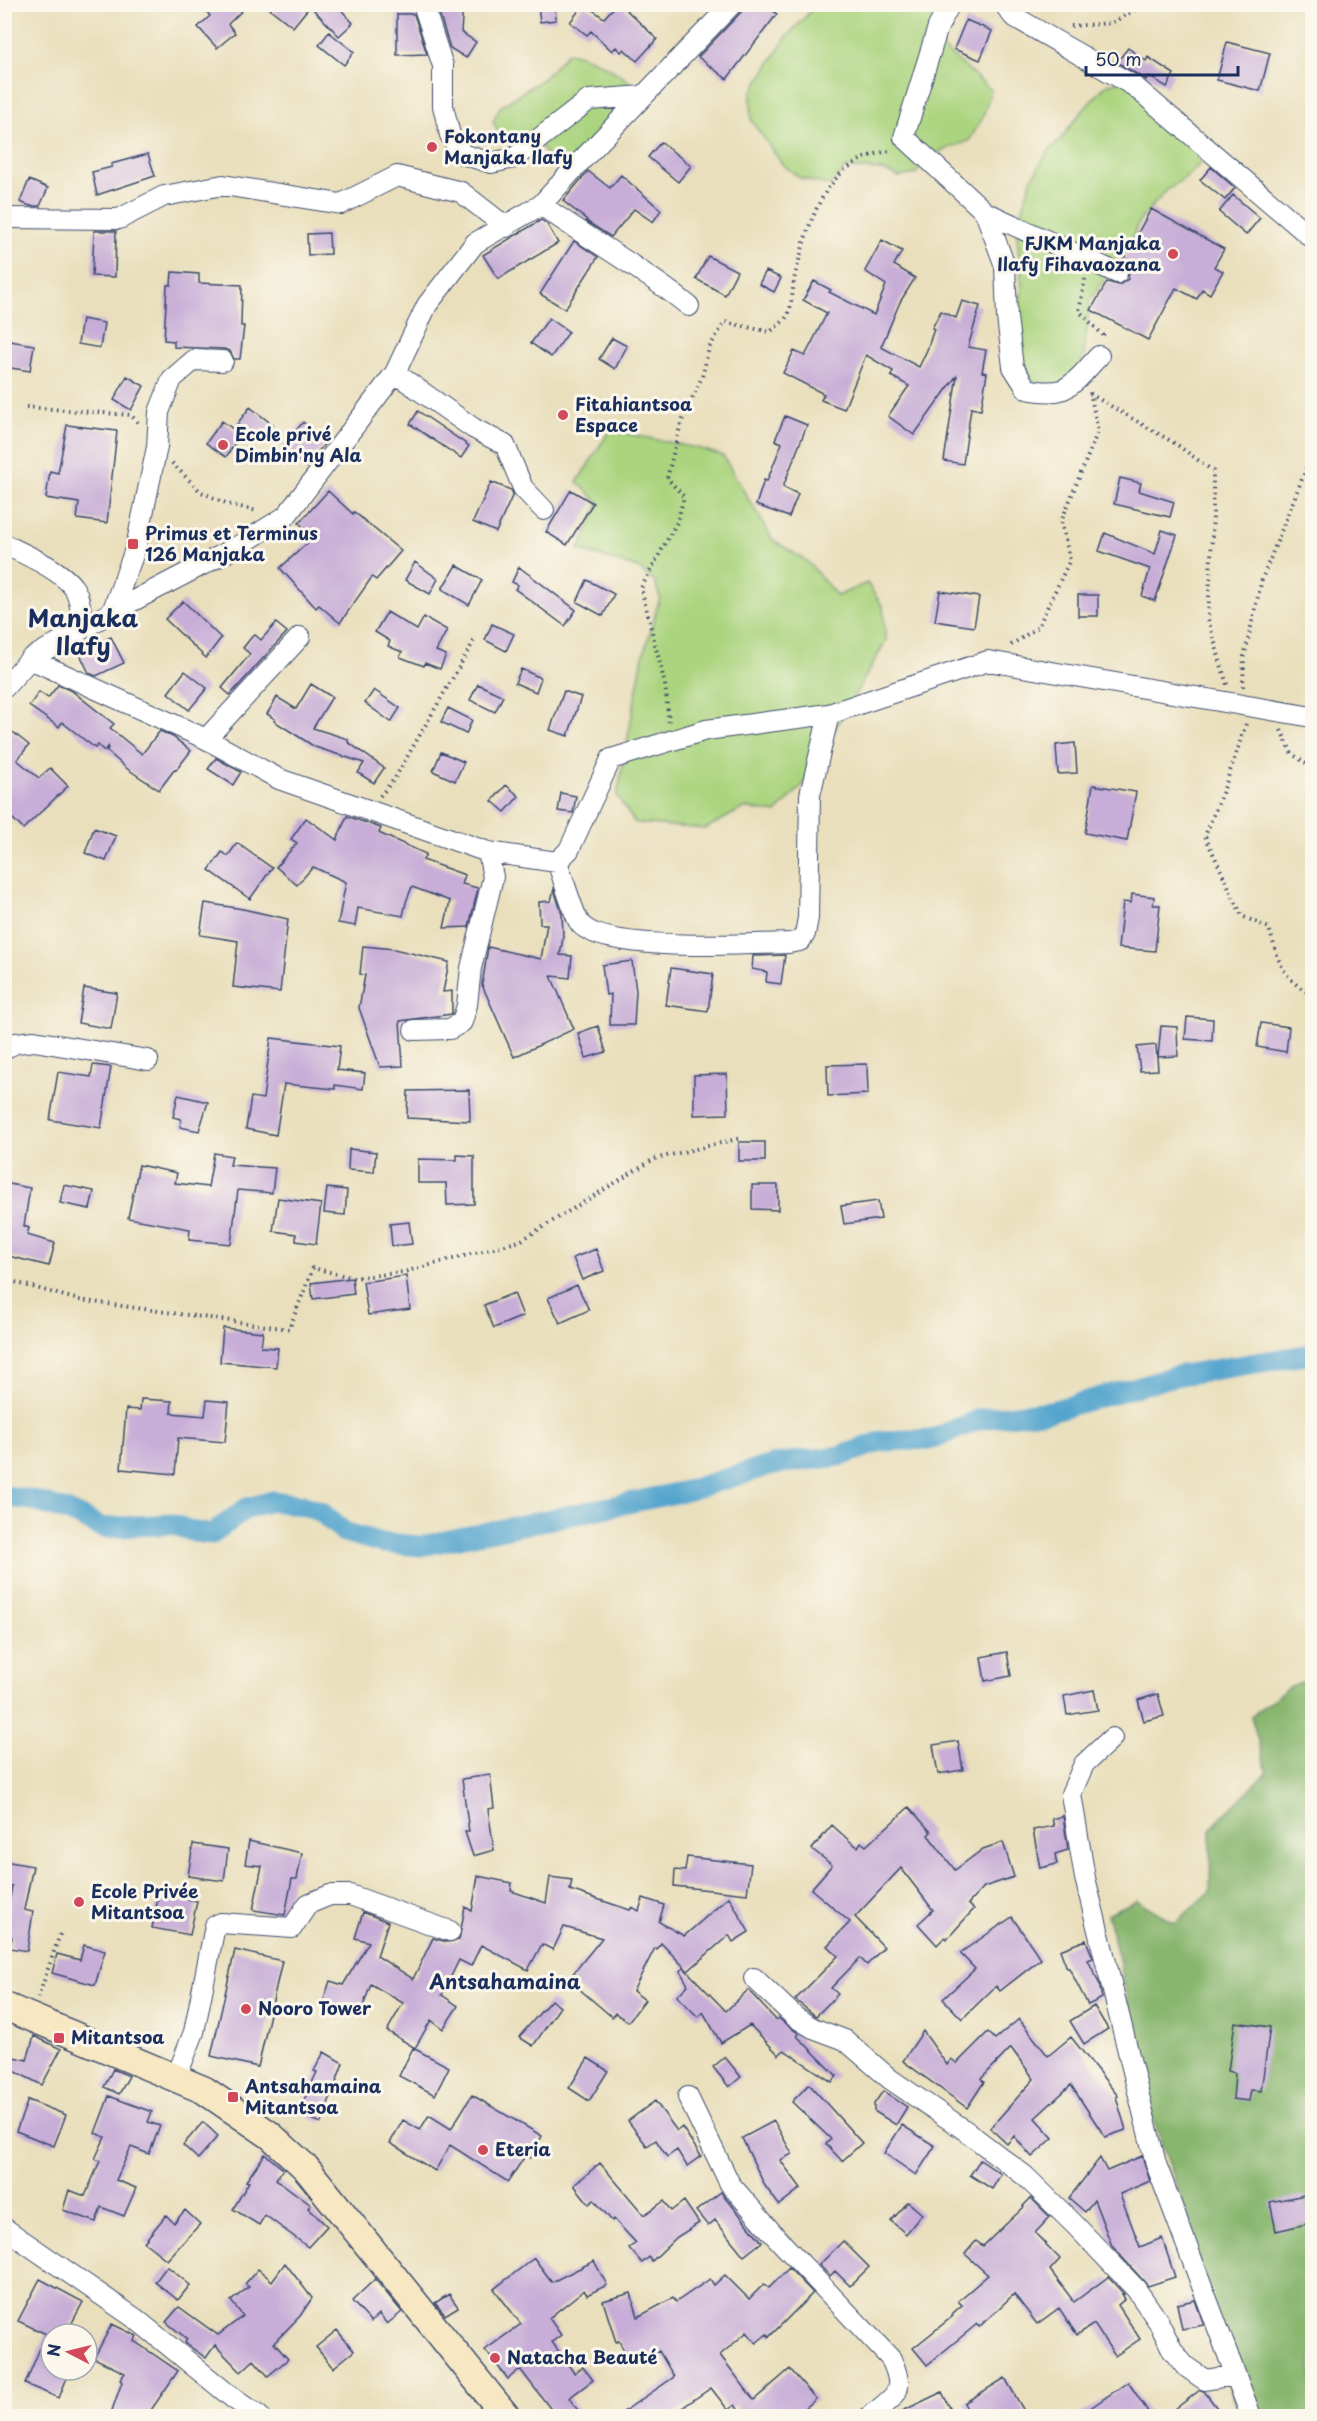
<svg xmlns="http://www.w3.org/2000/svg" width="1317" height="2421" viewBox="0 0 1317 2421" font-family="'Playpen Sans',sans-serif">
  <rect width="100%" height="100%" fill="#fbf7ec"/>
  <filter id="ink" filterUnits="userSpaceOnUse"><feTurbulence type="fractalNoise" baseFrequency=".0167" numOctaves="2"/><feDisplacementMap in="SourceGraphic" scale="12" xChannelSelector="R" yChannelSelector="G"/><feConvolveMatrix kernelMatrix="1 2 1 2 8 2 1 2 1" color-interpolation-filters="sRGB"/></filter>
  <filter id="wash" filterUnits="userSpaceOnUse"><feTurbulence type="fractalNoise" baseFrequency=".008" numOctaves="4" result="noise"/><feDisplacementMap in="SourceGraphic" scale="24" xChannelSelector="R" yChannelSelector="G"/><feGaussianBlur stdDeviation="1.35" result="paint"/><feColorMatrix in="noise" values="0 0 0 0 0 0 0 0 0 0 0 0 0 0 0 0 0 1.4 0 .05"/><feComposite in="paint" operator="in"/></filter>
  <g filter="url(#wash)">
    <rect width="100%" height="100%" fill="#e9dfbc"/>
    <path fill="#abd47f" stroke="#63826e" stroke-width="1.5" d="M817,4L950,5L934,40L991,90L983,117L969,141L927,156L916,174L899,177L882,170L846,168L830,186L800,178L782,164L751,120V93L785,39Z
      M568,52C592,56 628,76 643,96L579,163L552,164L540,145L498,132L493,122L500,107L544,78Z
      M1123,80L1211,152L1190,174L1166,191L1140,220L1129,245L1090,300L1084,355L1076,380L1049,389L1026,378L1012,334L1022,288L1016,226L1021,215L1031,180L1047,153L1061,139L1078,116L1106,85Z
      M610,430L701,449L723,456L773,540L807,561L837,596L867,583L883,607L886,641L802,786L776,813L744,808L705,829L635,823L617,796L643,656L660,598L655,582L638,568L579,550L599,503L577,482Z"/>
    <path fill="#88b66e" stroke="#527266" stroke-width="1.5" d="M1312,1678V2416H1241L1199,2311L1197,2241L1149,2108L1118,1955L1107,1914L1137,1900L1175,1923L1210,1892L1211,1828L1267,1772L1251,1716L1289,1687Z"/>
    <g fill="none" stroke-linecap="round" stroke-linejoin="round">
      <path stroke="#52a4cd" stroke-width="21" d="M4,1496L32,1500L72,1513L103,1528L172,1524L194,1532L212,1534L247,1508L272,1501L302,1505L321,1512L344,1532L382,1543L421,1546L686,1491L775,1464L841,1456L882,1441L933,1439L980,1419L1051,1411L1175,1376L1312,1354"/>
    </g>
    <g id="blocks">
      <path fill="#c7add7" d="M201,4H249L228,24L235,33L217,48L198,27L210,16Z
        M264,4H336L353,23L339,36L310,6L293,27Z
        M440,4H463L461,32L476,42L466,58L450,48L439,13Z
        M538,4H555L556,20L540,22Z
        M584,4L604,18L617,4H620L657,39L637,61L624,49L621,52L616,47L612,51L591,31L587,35L570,22Z
        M744,4H765L777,14L727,79L698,57L741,12Z
        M397,14H414L427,54L397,55Z
        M966,20L992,31L980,60L954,49Z
        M329,32L354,52L344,65L319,45Z
        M1227,42L1270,53L1260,91L1217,80Z
        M1128,48L1146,61L1148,57L1174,74L1167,87L1148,76L1146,80L1117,62Z
        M661,142L691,166L678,182L648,157Z
        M148,154L155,176L97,195L92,172L112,167L111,164Z
        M1211,167L1235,188L1225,200L1200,180Z
        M588,171L610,188L621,175L661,210L653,222L634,209L611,237L586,221L587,220L563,201Z
        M29,180L48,188L40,206H30L20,202Z
        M1233,195L1260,218L1246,235L1219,212Z
        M1151,209L1224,249L1214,267L1223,271L1210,294L1202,289L1197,299L1176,288L1148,340L1091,310L1107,282L1119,285L1128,279L1129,271L1122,262Z
        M541,220L547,224L558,243L498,279L483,255Z
        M94,231H116L115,277L92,276Z
        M329,233L330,254L308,255L307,234Z
        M882,240L902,251L894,265L915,278L900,302L881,347L919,367L927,350L934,329L932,328L941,311L956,318L962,301L980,306L968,347L986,350L982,372L987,373L981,410L971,408L963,464L944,461L957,375L914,435L888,416L909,386L891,376L893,371L866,355L844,409L821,400L824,394L783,373L794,351L805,356L827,313L803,300L814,281L831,290L829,292L874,315L886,285L865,271Z
        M574,241L598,257L565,309L540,294Z
        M708,256L737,271L725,295L696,279Z
        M766,271L781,278L774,292L759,284Z
        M172,272L199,274V283L242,285L241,326H244L240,359H234L230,351L224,349L174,347V341L164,340L167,285H171Z
        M549,318L569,332L551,357L531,343Z
        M82,319L104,323L100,348L78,344Z
        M612,338L627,346L615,369L599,359Z
        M4,340L34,345L30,371L4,367Z
        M127,376L144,386L131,410L114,400Z
        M250,407L273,425L260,442L237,424Z
        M418,411L469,446L461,458L410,424Z
        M785,416L807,425L783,487L798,494L789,517L756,505L764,480L767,481L782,443L775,440Z
        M222,421L241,435L226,457L206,443Z
        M303,422L326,442L306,467L282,448Z
        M67,425L117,431L107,523L77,519L79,503L46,498L50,471L58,473Z
        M1120,478L1141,483L1139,491L1174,502L1170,517L1114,504Z
        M491,482L511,490L513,494L496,532L473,522Z
        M571,490L593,503L567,545L546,532Z
        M328,491L353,514L354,512L401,551L376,580L372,577L340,623L319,605L316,608L280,568L314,537L299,523Z
        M1162,530L1177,535L1155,601L1142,596L1150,569L1099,551L1105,533L1155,554Z
        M415,562L438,579L430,594L405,580Z
        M456,565L482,580L469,605L442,589Z
        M519,567L576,610L565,626L515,589L518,585L512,582Z
        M587,580L614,594L603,616L577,602Z
        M940,591L979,597L974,627L935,621Z
        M1078,595H1098V616H1078Z
        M183,601L221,638L206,658L165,619Z
        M387,612L417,630L424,617L447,630L436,651L446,655L440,669L425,663L424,666L400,657L402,652L388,646L390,641L375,632Z
        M276,623L287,632L230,695L222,688L250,654L243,648L254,634L261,640Z
        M492,624L514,634L506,651L485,640Z
        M111,637L124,663L96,676L89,673L79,652Z
        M521,669L541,678L536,692L515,683Z
        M185,671L207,688L189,710L168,693Z
        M311,684L332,697L313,728L348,739V742L384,768L374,783L358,773L364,763L315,747L274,721L275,719L267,714L277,697L296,709Z
        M478,684L503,696L495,712L470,700Z
        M58,685L72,691L114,724L110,728L142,754L160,731L173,737L191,751L176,770L175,769L159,790L126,768L107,751L108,747L104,751L98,745L95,748L62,722L59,727L29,706L39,692L48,698Z
        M374,690L400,708L391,722L365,703Z
        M564,691L581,697L568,736L550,730Z
        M448,708L472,720L466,734L441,722Z
        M4,725L29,745L17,760L39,778L50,768L68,786L23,829L4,810Z
        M1075,743L1077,773L1058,774L1056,745Z
        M441,752L464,762L455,781L433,771Z
        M216,758L241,772L233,785L208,769Z
        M506,785L519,796L505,812L492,801Z
        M1093,785L1136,792L1127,841L1085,833Z
        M561,793L576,796L573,813L558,811Z
        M347,816L381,828L379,833L426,854L423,860L465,875L462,884L478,888L469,927L444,928L450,901L412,887L406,902L403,916L358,908L355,926L338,923L346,882L313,867L297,885L276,867L297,843L291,839L306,818L337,840Z
        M94,828L116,836L106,861L85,853Z
        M237,843L272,868L250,899L209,870L222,852L228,856Z
        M554,889L562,914L563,938L560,955L572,956L570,978L551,976L574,1029L514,1057L482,985L487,954L488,947L541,959L547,924H540L539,902L551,901Z
        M1132,894L1154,897L1153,905H1160L1155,951L1118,948L1123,902L1131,903Z
        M205,903L243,909L288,919L280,992L233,987L238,941L200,935Z
        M363,946L394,949L449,962L443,992L452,991V1014L400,1021L403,1066L380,1067L359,1008L365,975L360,974Z
        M785,955L781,984L766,982L767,972L752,969L753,956Z
        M632,961L636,991L634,1025H610L611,994L606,995L602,965Z
        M671,968L713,974L708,1011L666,1005Z
        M84,988L117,993L111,1029L78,1023Z
        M1187,1017L1213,1019L1212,1041L1185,1039Z
        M1261,1023L1289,1027L1286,1052L1257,1047Z
        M598,1026L606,1052L586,1058L578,1033Z
        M1161,1026L1177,1027L1178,1056L1158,1057Z
        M271,1038L340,1046L337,1070L365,1073L363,1089L335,1085V1089L284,1084L276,1135L246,1129L251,1097L263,1099Z
        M1156,1045L1158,1070L1140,1071L1137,1047Z
        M867,1064L868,1094L828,1096L827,1065Z
        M93,1065L111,1067L101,1128L50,1120L58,1072L91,1077Z
        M727,1074L728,1114L694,1115V1075Z
        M469,1090L470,1121L407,1118L408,1091Z
        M178,1095L208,1102L199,1131L180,1127L181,1119L173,1117Z
        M739,1142H765V1161H739Z
        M349,1149L376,1152L374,1172L348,1170Z
        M214,1153L232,1156L230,1165L275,1168L272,1193L238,1190L231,1244L189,1240L190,1229L128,1218L139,1165L177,1173L175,1183L208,1187Z
        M457,1155L474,1156V1204L447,1205L446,1183H418V1159L457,1160Z
        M4,1183L30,1188L24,1226L29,1228L27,1235L55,1243L49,1266L4,1255Z
        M64,1185L94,1191L90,1209L60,1203Z
        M752,1185H778V1210L752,1209Z
        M327,1188L347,1190L345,1215L324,1213Z
        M278,1198L321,1204L316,1244L296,1241V1234L273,1231Z
        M878,1201L881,1219L844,1224L841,1206Z
        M409,1222L412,1244L392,1246L390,1224Z
        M596,1249L604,1271L582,1280L573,1258Z
        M406,1276L410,1309L368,1315L363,1282Z
        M352,1278L354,1294L313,1299L311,1283Z
        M577,1285L589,1310L560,1323L548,1298Z
        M514,1293L523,1316L494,1328L484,1305Z
        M223,1328L263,1332L261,1347L278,1348L276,1367L220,1362Z
        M141,1399L172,1401L171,1413L205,1416L207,1400L229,1402L225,1442L178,1438L175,1474L121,1469L126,1409L140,1410Z
        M1007,1652L1011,1676L985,1681L981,1657Z
        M1094,1690L1098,1710L1067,1715L1064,1696Z
        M1158,1694L1164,1716L1144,1721L1138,1700Z
        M958,1741L963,1770L938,1774L933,1745Z
        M490,1775L494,1808L488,1809L494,1850L473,1856L465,1832H469L462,1779Z
        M909,1807L931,1832L928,1835L955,1870L983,1849L1003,1842L1014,1877L984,1887L968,1904L974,1909L947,1939L945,1937L937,1945L918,1924L933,1910L901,1868L855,1917L884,1947L867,1965L860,1958L831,1988L838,1994L816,2016L795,2000L838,1956L827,1946L850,1922L811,1889L832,1865L812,1849L832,1825L853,1844L858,1847L861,1842L866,1846Z
        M1063,1816L1068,1850L1055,1854L1057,1864L1040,1868L1033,1830L1054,1826L1052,1819Z
        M249,1841L302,1853L297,1879H292L285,1915L253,1910L262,1866L245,1864Z
        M193,1844L228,1849L224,1881L188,1876Z
        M687,1857L751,1864L747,1894L674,1886L675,1870L685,1871Z
        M4,1861L33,1866L24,1910L33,1912L27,1951L10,1948L12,1937L4,1935L12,1886L4,1885Z
        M478,1876L512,1883L511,1891L546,1903L550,1877L572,1880L570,1890L630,1910L632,1907L639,1911L643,1898L664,1905L659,1922L684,1936L729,1897L749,1932L733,1942L729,1935L688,1971L661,1943L657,1949L655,1948L633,1991L645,2000L628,2022L615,2013L612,2017L571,1982V1976L602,1938L564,1927L553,1950L542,1944L528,1970L481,1945L471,1966L459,1960L442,1995L458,2006L443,2029L431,2020L415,2048L387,2031L403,2003L371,1984L359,2018L322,2005L330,1981L343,1985L369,1942L355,1938L363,1912L388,1922L377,1956L413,1979L433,1938L447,1942L459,1940L465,1907L472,1911Z
        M159,1893L197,1901L190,1935L152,1928Z
        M1012,1917L1041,1959L1000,1991L996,1986L962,2019L943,1999L975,1969L960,1953Z
        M1086,1940L1093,1958L1088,1960L1099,1983L1102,1998L1088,2005L1069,1968H1067L1060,1950Z
        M84,1945L105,1951L95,1985L52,1973L57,1954L80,1960Z
        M235,1950L282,1961L258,2067L211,2056Z
        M684,1968L726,2011L748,1990L776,2020L778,2018L799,2034L797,2036L837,2076L832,2082L784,2050L779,2055L750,2025L721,2043L703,2012L698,2017L677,1996L688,1985L680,1971Z
        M551,2000L560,2007L533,2046L519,2037Z
        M1094,2006L1108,2029L1084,2044L1070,2021Z
        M1019,2019L1048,2056L1071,2037L1118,2096L1116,2097L1126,2130L1105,2137L1071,2085L1035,2118L1053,2138L1032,2157L1014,2136L1007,2144L990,2128L1034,2079L1011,2048L981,2079L984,2082L967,2108L903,2061L923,2031L947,2065L951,2059L957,2063L988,2032L995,2039Z
        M1235,2022L1270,2027L1261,2091L1251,2090L1249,2101L1233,2099L1235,2073L1228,2071Z
        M34,2036L61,2049L42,2085L4,2066V2055L27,2060Z
        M413,2048L449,2067L435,2095L399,2076Z
        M324,2052L343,2063L321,2123L298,2113L317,2072L314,2071Z
        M725,2057L741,2077L729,2087L713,2067Z
        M588,2058L608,2071L589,2101L569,2088Z
        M113,2069L129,2076L119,2094L104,2087Z
        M809,2084L862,2143L842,2161L826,2144L831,2139L792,2102Z
        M883,2091L907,2107L896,2125L874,2111V2104Z
        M472,2095L542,2136L530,2158L525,2156L508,2182L450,2145L435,2171L390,2143L403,2120L420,2130L429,2115L451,2129Z
        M109,2096L152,2112L148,2122L160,2126L149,2154L131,2147L116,2180L136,2188L124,2216L101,2207L96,2222L63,2210L69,2190L85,2196L100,2161L95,2159L105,2137L95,2133Z
        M28,2100L66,2115L54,2146L16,2131Z
        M655,2101L677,2131L682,2127L701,2156L687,2166L677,2150L667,2157L656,2140L647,2146L628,2121Z
        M774,2121L792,2154L780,2160L801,2188L779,2205L765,2186L742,2138Z
        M203,2122L218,2136L198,2159L183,2145Z
        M902,2125L935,2146L916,2175L884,2153Z
        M265,2154L283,2169L276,2179L311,2205L308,2208L327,2226L308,2247L265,2215L259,2225L233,2209L249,2182L246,2181Z
        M1142,2156L1150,2181L1120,2194L1140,2247L1162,2238L1175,2277L1148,2286L1112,2246L1094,2200L1085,2212L1069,2198L1100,2158L1107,2171Z
        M980,2160L1001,2174L992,2189L970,2175Z
        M600,2163L644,2215L664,2201L671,2211L684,2201L699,2223L677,2237L652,2261L649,2257L642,2263L629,2248L636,2243L614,2219L612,2221L594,2200L589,2204L574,2185Z
        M721,2192L762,2242L744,2256L715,2220L708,2226L696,2211Z
        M1305,2195L1311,2223L1276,2231L1270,2202Z
        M1031,2198L1050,2217L1035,2233L1060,2259L1050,2270L1074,2302L1108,2277L1124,2294H1122L1125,2299L1118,2305L1140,2339L1115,2356L1094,2324L1077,2335L1059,2308L1037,2324L1014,2294L979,2327L977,2324L927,2365L913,2348L953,2316L952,2314L962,2305L958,2301L988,2275L965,2254L976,2241L983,2246L1024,2207L1023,2206Z
        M908,2202L922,2214L906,2234L891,2221Z
        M185,2210L200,2224L167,2260L144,2242L166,2215L174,2223Z
        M843,2241L869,2267L850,2286L835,2271L830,2276L819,2265Z
        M534,2258L552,2282L594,2261L607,2285L587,2295L584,2290L549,2318L561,2335L552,2342L574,2373L583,2367L593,2380L569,2398L582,2416H556L520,2369L508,2379L485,2350L521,2324L494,2289Z
        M285,2263L312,2298L300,2316L274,2343L288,2359L268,2376L254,2360L241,2372L215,2345L206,2358L185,2343L187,2339L166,2322L179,2307L218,2335L243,2316L231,2301L249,2287L245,2284L258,2269L272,2281Z
        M167,2266L190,2285L178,2300L155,2282Z
        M789,2268L813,2293L769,2337L767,2334L756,2343L747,2332L720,2355L754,2400L790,2369L816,2399L796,2416H735L740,2412L735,2405L728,2410L711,2388L670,2416H617L674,2377L659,2351L631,2365L619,2341L616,2342L603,2301L631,2293L638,2317L673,2298L676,2302L710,2279L714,2285L725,2275L749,2299L764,2284L769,2288Z
        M40,2279L83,2302L66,2334H51V2370H70L59,2398L25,2384L46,2334L18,2321Z
        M375,2279L402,2312L387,2324L379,2314L371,2322L352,2301Z
        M449,2294L458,2307L445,2315L435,2303Z
        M1195,2300L1204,2325L1182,2329L1177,2304Z
        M112,2324L137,2336L134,2341L178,2371L147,2416H110L122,2382L120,2380L125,2373L94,2358Z
        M337,2330L354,2351L333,2368L316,2347Z
        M1005,2378L1027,2416H971L964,2403Z
        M1128,2382L1151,2416H1079Z
        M1200,2390L1204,2391L1223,2416H1166Z
        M942,2392L954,2416H892Z"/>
    </g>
  </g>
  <g filter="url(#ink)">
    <use href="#blocks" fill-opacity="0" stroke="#3a496c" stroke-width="1.5"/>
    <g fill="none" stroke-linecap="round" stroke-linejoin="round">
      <g stroke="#3a496c" stroke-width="22">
        <path id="minor" d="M423,4L443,66V106L450,135L462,154L491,163L514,158L589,100L643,96
          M950,4L938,27L904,137L985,212L1117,273
          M1004,4L1013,16L1134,86L1312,238
          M541,205C590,240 642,268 689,306
          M985,212L1005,266L1007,317L1013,367L1027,389C1069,398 1072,384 1099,356
          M4,218L119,219L164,196L223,185L341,204L397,176L461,192L506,227
          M395,373L473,428L505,445L523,488L544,510
          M4,544C24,554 60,569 73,587C81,597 81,616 83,628
          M112,612L136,547L157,447L159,412L172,379L194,360L223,361
          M30,659L206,739L279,779L488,852L493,877L471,968L467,1005L462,1022L450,1029L414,1030
          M4,688L30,659L108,614L235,548L286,516L395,373L427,305L475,243L541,205L579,163L732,4
          M206,739L300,637
          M488,852L557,862L569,850L611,759L706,730L829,714L988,661L1312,717
          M557,862C563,877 572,910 579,922C599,953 750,944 789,943L800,941L805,934L808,918L810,795L829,714
          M4,1049L16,1043L34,1041L148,1060
          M1112,1738L1084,1764L1071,1794L1085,1878L1156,2164L1251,2416
          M754,1978L795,2017L813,2028L845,2040L890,2079L966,2131L1025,2176L1076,2226L1136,2289L1158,2321L1173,2351L1185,2366L1205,2380L1235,2375
          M176,2078L194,2032L215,1926L221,1923L292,1928L308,1904L330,1895H350L450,1931
          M688,2097L730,2184L775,2236L891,2359C907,2393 895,2396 870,2416
          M4,2228L136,2319L234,2399L259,2416"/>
      </g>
      <g stroke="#3a496c" stroke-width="30">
        <path id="secondary" d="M4,2006L204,2090L270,2135L306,2168L506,2416"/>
      </g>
      <path stroke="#3a496c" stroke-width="4" stroke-dasharray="1.5 4.5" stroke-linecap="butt" d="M1071,26L1112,23L1145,4
        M1085,279L1079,311L1103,335V338
        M1090,394L1176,444L1213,471V516L1208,619L1227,685
        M26,407L131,415L140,425
        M172,463L201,492L228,504L257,511
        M1011,645L1038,627L1070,560L1061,522L1098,431L1090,392
        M1243,687L1244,657L1262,579L1312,454
        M669,722L665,684L641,588L677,522L684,497L667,478L681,423L702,377L709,348L725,322L770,332C775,327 784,322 787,316C793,305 792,288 795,276C809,220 825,159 891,151
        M1246,724L1225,786L1205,836L1242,916L1269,928C1279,961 1280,977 1312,995
        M1281,730L1292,754L1312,767
        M380,796L395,778L474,641
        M4,1279L79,1300L289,1329L313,1268L354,1278L404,1272L520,1241L654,1159L741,1138
        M38,1998L60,1934"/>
      <use href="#minor" stroke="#fff" stroke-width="20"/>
      <use href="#secondary" stroke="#f7e8c3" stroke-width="27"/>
    </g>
  </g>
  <g fill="#d1495b" stroke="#fbf7ec" stroke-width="2">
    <circle cx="432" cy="147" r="6"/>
    <circle cx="1173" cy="254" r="6"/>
    <circle cx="563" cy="415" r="6"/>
    <circle cx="223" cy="445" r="6"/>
    <rect x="127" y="538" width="12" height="12" rx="3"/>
    <circle cx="79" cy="1902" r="6"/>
    <circle cx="246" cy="2009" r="6"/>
    <rect x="53" y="2032" width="12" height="12" rx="3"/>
    <rect x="227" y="2091" width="12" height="12" rx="3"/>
    <circle cx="483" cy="2150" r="6"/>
    <circle cx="495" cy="2358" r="6"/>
  </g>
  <g text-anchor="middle" stroke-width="6" stroke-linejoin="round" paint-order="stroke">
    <g font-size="18" font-weight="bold" fill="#1b2f5e" stroke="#fbf7ec" text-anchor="start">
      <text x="444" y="143">Fokontany<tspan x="444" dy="21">Manjaka Ilafy</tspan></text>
      <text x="1161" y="250" text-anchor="end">FJKM Manjaka<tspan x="1161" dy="21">Ilafy Fihavaozana</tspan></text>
      <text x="575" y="411">Fitahiantsoa<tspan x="575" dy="21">Espace</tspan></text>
      <text x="235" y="441">Ecole privé<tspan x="235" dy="21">Dimbin'ny Ala</tspan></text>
      <text x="145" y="540">Primus et Terminus<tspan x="145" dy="21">126 Manjaka</tspan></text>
      <text x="91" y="1898">Ecole Privée<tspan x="91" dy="21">Mitantsoa</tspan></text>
      <text x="258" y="2015">Nooro Tower</text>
      <text x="71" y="2044">Mitantsoa</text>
      <text x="245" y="2093">Antsahamaina<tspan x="245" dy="21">Mitantsoa</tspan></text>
      <text x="495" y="2156">Eteria</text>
      <text x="507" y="2364">Natacha Beauté</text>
    </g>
    <g font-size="20" font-weight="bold" fill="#1b2f5e" stroke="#fbf7ec">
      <text x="505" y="1989">Antsahamaina</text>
    </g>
    <g font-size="24" font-weight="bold" fill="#1b2f5e" stroke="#fbf7ec">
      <text x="83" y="627">Manjaka<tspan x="83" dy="28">Ilafy</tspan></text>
    </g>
  </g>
  <rect width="1317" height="2421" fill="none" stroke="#fbf7ec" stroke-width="24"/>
  <g transform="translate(69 2352) rotate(277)"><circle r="28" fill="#fbf7ec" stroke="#a1a7b3" stroke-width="1.5"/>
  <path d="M0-4.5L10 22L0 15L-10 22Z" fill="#d1495b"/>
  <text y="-9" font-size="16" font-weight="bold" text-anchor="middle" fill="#1b2f5e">N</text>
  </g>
  <path d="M1086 66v9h152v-9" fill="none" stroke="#1b2f5e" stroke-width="3"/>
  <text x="1095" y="66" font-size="18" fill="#1b2f5e" stroke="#fbf7ec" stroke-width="4.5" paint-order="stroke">50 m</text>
</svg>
